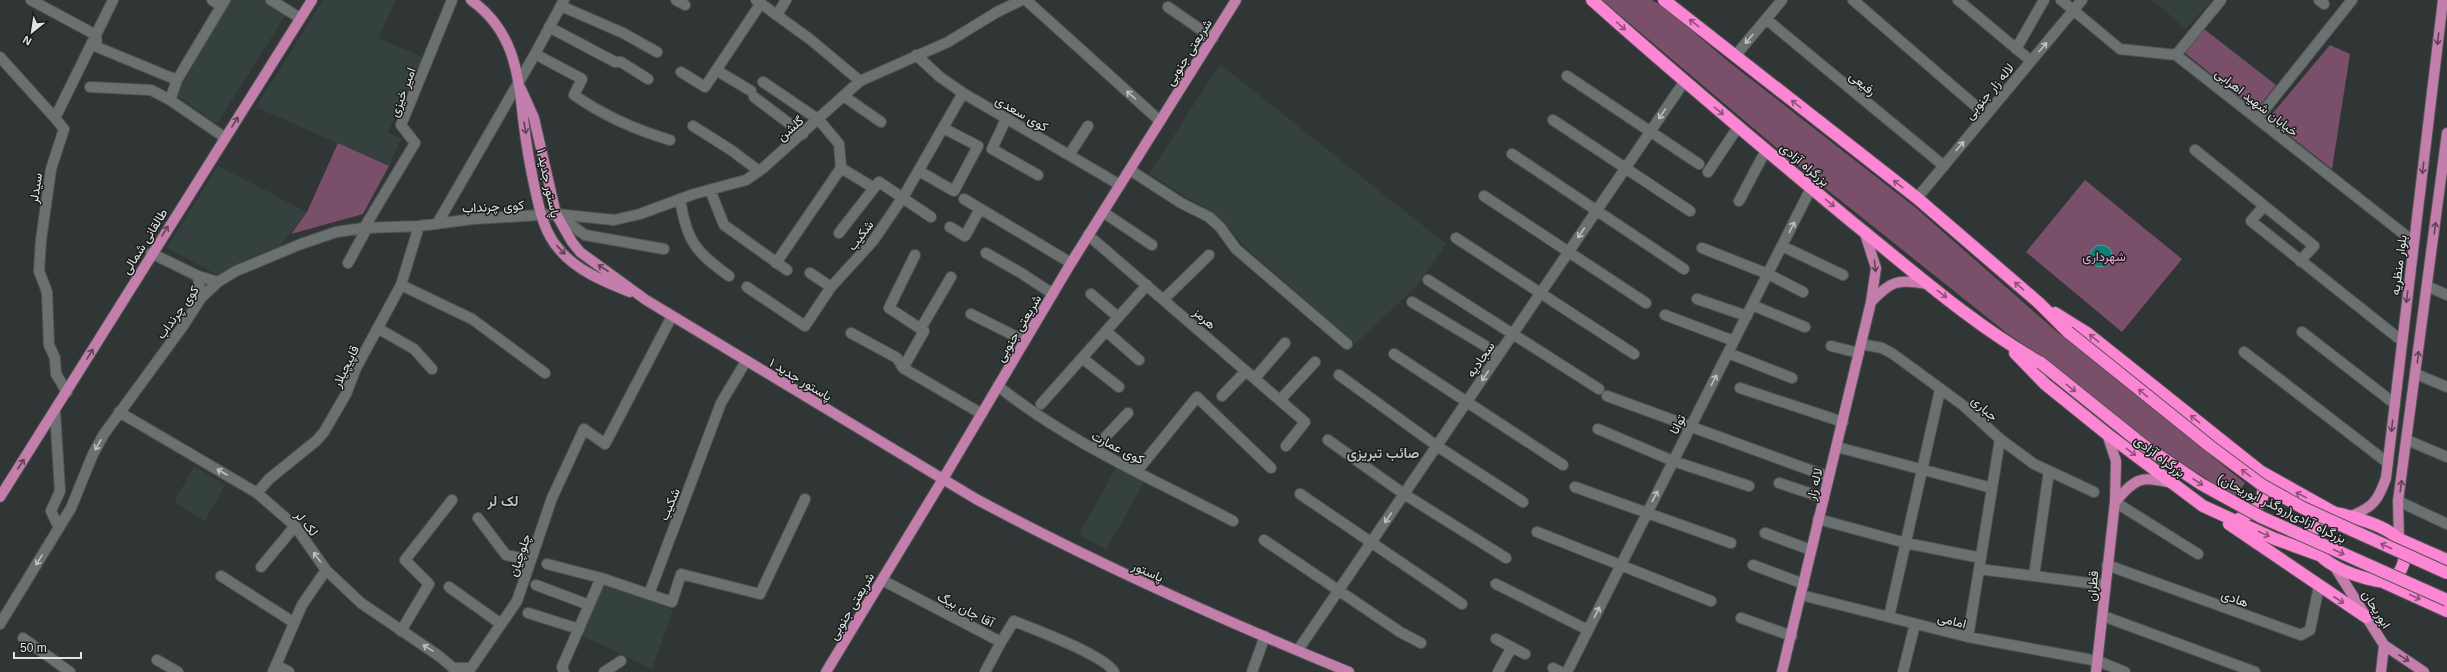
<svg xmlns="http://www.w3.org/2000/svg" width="2447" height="672" viewBox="0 0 2447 672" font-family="Helvetica,Vazirmatn,sans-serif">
  <rect width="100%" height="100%" fill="#303635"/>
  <path fill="#34413f" d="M231,0H263L286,14L217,124L176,95Z
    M323,0H396L378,38L424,58L388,132L401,139L389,166L256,107Z
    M2152,0H2212L2186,29Z
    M1220,64L1446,244L1417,286L1355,344L1243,245L1228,227L1201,206L1149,174Z
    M218,166L307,212L279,247L247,259L219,276L167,248Z
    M194,466L225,485L205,521L174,502Z
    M1117,466L1145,481L1106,550L1079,534Z
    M603,582L673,610L652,669L581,635Z"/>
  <path fill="#794f69" d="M1602,0H1652L1665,8L1729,62L1916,208L2056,331L2245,483L2235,497L2149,442L2039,355L2008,334L1811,177Z
    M2204,29L2276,85L2256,110L2185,53Z
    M2330,45L2350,54L2332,169L2268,119Z
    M338,143L389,166L363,214L291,234L307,212Z
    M2085,180L2182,259L2122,332L2026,252Z"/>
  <path fill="#127f76" stroke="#509d97" d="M2090 256a11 11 0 1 1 22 0a11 11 0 1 1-22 0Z"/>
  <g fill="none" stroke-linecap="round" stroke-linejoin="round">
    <g stroke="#505554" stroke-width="12">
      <path id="minor" d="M31,0L96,35L97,47L177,80
        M212,0L221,6
        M271,0L300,18
        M676,0L685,5
        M756,0L811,40L860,81
        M1026,0L1160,121
        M1853,0L1986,115
        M1958,0L2031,61
        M2061,0L2120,49L2176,55L2414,242
        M2319,0L2324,4
        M561,6L623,33L657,52
        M1168,7L1213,38
        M777,15L786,0
        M1766,19L1944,166
        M549,27L615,62H621L648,79
        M2016,49L2044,0
        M535,54L564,0
        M916,55L940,77L963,93L1120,185
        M2176,55L2221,0
        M1735,56L1782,0
        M0,57L55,118
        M716,70L751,91
        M681,72L705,87L761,3
        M1567,76L1699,164
        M763,82L819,120L839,144L841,168L874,188L879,182L931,217
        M90,87L151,90L170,100L224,137
        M754,97L803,134
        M845,97L881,122
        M170,100L177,80L225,0
        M1006,119L992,149L1038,175
        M2257,119L2352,0
        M1553,120L1690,211
        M693,126L731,150L759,171
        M2195,150L2314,246L2300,261
        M1512,154L1684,269
        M1069,155L1088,126
        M1130,170L1181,203L1209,217L1220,227L1236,249L1347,344
        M919,171L954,191L978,146L943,128
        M1708,172L1738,127
        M710,190L724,225L787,270
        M1484,196L1646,303
        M1917,198L2082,0
        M680,199C687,242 695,251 729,276
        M964,199L1071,263
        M1739,201L1766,150
        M2264,206L2251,221L2402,341
        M1103,212L1152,245
        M557,215L585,235L664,249
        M437,224L535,54L582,79L574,95C604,116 636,130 670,140
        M950,227L965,236L980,209
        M364,228L415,143L401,125L452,0
        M839,233L874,188
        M1088,235L1305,422L1286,446
        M1456,238L1634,354
        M1782,246L1843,275
        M1702,248L1768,274L1803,292
        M151,253L198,276L218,282
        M986,253L1021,273L1053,294
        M348,263L367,228
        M776,263L841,168
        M810,273L831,287
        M198,276L201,298
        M1428,280L1599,389
        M401,285L472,319L545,373
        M2427,286L2447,295
        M747,287L805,326L831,287L873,241L905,194L963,93
        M1091,294L1118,317
        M1164,299L1209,255
        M1697,299L1747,316
        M1412,302L1499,354
        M1752,305L1805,327
        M971,314L1025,341
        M1665,315L1734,341
        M921,328L951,277
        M379,329L414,349L432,369
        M1106,331L1139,360
        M2302,332L2395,404
        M851,333L897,358L903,368L982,414
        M1861,344L1882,348L1893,354L1964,406L2000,439L2034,464L2094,492
        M1831,346L1859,353
        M2244,352L2388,463
        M1728,353L1792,378
        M1394,354L1563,465
        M1082,358L1119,387
        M903,368L924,331L889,308L915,255
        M2416,374L2447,387
        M1339,375L1437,446L1523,502
        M1255,378L1285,343
        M998,386C1069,443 1153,479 1233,521
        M1740,388L1843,422
        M67,392L56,374L55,358L49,345L47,292L39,271L41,240L51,169L64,129L55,118L113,0
        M1222,396L1246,371
        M1607,396L1829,477
        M1280,400L1315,362
        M1041,404L1147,285
        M55,411L60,491L51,511L59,528
        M119,412L257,493L295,526L326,570L361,603L439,656L458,672
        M1598,429L1673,461L1749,486
        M1328,440L1404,494L1506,558
        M2407,440L2447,457
        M1837,447L1992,488
        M1094,449L1128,413
        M1137,471L1197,397L1271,468
        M1779,483L1824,498
        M1575,487L1731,543
        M257,493L269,479L316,441L324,432L346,394L356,368L401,285L419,226
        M1300,494L1462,604
        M2398,501L2447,524
        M2115,502L2198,554
        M478,518L506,555L531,560
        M1818,519L1906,543L1981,558
        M1537,532L1711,601
        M1765,533L1811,550
        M1264,540L1400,632L1421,643
        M547,564L601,578
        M1753,565L1804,584
        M2107,565L2301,635L2310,630L2319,586
        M261,567L295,526
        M1979,569L2104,585
        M221,576L293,622
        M2034,576L2049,471
        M882,580L1001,642L1014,621C1035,630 1105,655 1114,672
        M1496,584L1588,630
        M536,585L589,605
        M449,587L501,624
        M649,594L721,403L746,361
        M1801,595L1968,637L2098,661L2125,672
        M528,613L579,629
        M2103,616L2255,672
        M1889,617L1940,390
        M1741,618L1792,636
        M0,624L71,508L93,454L104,434L183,326L201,298L218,282L236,271L301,244L336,232L364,228L419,226L473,219L556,214L614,220L640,214L694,194L746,180L762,169L860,81L948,42L997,12L1022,0
        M401,631L429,584L405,560L452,500
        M1968,637L2000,439
        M23,638L70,672
        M1496,639L1525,654
        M1298,650L1684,82
        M157,660L178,672
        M276,665L289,672
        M1553,668L1561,672
        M273,672L302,605L326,570
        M454,672L456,668H471L517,601L552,498L584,429L605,444L672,316
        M564,672L562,667L601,578L672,602L681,574L760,594L805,499
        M604,672L621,661
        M985,672L1001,642
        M1252,672L1265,636
        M1498,672L1512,647
        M1567,672L1811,188
        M1903,672L1915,624"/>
    </g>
    <g stroke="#505554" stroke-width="12">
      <path id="major" d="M471,0C513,30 518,71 523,118C526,144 531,172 537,198C541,216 546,234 558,248C575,270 605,282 630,292
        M521,89L534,118L556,214L572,242L580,252L646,300L976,499C1097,564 1222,620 1349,672
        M1871,302C1893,279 1897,280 1928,284
        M2107,434L2116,461L2115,502C2137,477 2140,476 2172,483
        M0,497L312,0
        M2351,516C2373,507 2378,501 2386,478L2443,0
        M2399,539L2398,501L2447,133
        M2333,564L2384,645L2381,672
        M2384,645L2424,672
        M826,672L943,479L1071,263L1236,0
        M1782,672L1871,302L1876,268L1864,231
        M2096,672L2115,502"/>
    </g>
    <g stroke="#505554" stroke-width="14">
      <path id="highway" d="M1592,0C1677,76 1764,149 1852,222C1913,271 1973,325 2041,363
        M1664,0L1917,198L2039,303L2068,332
        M2055,313L2087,333L2260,471L2335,513
        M2015,353L2045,384L2107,434L2203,506L2275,539L2319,555
        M2335,513C2352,516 2388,526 2399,540C2412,556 2400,586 2377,581C2354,576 2309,562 2312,533C2313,521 2325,517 2335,513Z
        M2235,521C2255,512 2268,501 2262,477
        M2229,524L2366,617
        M2399,539L2447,560
        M2383,582L2447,611"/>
    </g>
    <use href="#minor" stroke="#6b7170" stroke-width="10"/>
    <use href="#major" stroke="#c37eac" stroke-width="10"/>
    <use href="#highway" stroke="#fd86d4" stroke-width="12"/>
    <g stroke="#505554" stroke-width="14" stroke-linecap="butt">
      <path id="highway-bridge" d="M2068,332L2211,447L2262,485L2303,508L2447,573
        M2041,363L2143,445L2201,484L2261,517L2447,600"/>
    </g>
    <use href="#highway-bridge" stroke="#fd86d4" stroke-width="12"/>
  </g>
  <defs><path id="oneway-shaft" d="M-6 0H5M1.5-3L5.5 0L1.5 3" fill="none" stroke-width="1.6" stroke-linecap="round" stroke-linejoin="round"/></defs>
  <g stroke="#8c5278">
    <use href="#oneway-shaft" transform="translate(1694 23) rotate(-142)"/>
    <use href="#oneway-shaft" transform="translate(1621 26) rotate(42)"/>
    <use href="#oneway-shaft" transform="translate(1796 104) rotate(-142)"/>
    <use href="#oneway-shaft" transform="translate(1719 111) rotate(40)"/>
    <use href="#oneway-shaft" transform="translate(1898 184) rotate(-142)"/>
    <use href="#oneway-shaft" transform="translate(1830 203) rotate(40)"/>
    <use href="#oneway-shaft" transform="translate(2019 286) rotate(-139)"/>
    <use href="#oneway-shaft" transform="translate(1942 294) rotate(38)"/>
    <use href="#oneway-shaft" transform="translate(2094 338) rotate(-141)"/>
    <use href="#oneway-shaft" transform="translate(2071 388) rotate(38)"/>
    <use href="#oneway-shaft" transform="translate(2143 393) rotate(-141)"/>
    <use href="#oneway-shaft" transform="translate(2195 419) rotate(-141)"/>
    <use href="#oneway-shaft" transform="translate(2131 452) rotate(37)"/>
    <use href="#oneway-shaft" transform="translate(2246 473) rotate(-143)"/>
    <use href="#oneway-shaft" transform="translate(2198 482) rotate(33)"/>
    <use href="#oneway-shaft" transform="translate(2301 495) rotate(-152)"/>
    <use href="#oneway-shaft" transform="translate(2264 534) rotate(24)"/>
    <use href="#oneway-shaft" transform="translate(2386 546) rotate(-156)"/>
    <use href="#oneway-shaft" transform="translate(2339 552) rotate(24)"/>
    <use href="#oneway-shaft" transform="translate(2415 597) rotate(24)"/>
    <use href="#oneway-shaft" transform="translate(2339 600) rotate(33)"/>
  </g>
  <g stroke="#bec2c1">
    <use href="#oneway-shaft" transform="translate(1749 39) rotate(130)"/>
    <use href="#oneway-shaft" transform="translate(2043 47) rotate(-50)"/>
    <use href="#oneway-shaft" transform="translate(1131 95) rotate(-138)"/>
    <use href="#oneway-shaft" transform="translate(1662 114) rotate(124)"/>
    <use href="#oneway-shaft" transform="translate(1960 146) rotate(-50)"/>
    <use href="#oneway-shaft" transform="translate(1792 227) rotate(-63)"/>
    <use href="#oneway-shaft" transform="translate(1581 233) rotate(124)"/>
    <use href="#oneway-shaft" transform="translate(1485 376) rotate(124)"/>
    <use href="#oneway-shaft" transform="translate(1714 380) rotate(-63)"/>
    <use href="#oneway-shaft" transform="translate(98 445) rotate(119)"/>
    <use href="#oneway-shaft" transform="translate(222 472) rotate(-150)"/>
    <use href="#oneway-shaft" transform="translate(1655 496) rotate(-63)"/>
    <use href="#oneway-shaft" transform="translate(1388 518) rotate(124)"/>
    <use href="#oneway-shaft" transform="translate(317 557) rotate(-126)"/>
    <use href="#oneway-shaft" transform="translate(39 560) rotate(122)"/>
    <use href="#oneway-shaft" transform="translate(1597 612) rotate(-63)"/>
    <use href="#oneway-shaft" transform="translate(428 648) rotate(-148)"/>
  </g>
  <g stroke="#5e4456">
    <use href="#oneway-shaft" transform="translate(2438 39) rotate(97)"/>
    <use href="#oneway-shaft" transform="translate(235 122) rotate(-58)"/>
    <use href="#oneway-shaft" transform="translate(525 128) rotate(80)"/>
    <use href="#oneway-shaft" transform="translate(2423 168) rotate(97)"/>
    <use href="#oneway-shaft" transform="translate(2435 228) rotate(-83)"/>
    <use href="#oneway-shaft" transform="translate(165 231) rotate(-58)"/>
    <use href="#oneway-shaft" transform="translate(561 250) rotate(47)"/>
    <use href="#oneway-shaft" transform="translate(1875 266) rotate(84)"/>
    <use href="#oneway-shaft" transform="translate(603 268) rotate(-147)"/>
    <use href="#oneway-shaft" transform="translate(2407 297) rotate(97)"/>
    <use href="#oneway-shaft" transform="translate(90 354) rotate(-59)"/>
    <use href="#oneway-shaft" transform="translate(2418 357) rotate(-83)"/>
    <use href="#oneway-shaft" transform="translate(2392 426) rotate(97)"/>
    <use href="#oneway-shaft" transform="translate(21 464) rotate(-57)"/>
    <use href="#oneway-shaft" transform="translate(2401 486) rotate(-82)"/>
    <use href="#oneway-shaft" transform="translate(2404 658) rotate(32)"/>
  </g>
  <g text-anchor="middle" stroke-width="3" stroke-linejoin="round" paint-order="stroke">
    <g font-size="13" fill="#e1e4e4" stroke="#1a1d1c">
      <text transform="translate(1188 52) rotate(-58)" y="5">شریعتی جنوبی</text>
      <text transform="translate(1863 83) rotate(39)" y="5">رفیعی</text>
      <text transform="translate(1989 91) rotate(-50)" y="5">لاله زار جنوبی</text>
      <text transform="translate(402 92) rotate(-69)" y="5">امیر خیزی</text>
      <text transform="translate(2257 102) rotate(38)" y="5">خیابان شهید اهرابی</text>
      <text transform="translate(1022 113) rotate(30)" y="5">کوی سعدی</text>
      <text transform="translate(790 128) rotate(-41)" y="5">گلشن</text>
      <text transform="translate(1805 164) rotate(40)" y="5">بزرگراه آزادی</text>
      <text transform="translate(549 183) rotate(78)" y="5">پاستور جدید ۱</text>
      <text transform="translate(35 188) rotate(-82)" y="5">سیدلر</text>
      <text transform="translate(493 206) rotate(-3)" y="5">کوی چرنداب</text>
      <text transform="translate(860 235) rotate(-53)" y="5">شکیب</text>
      <text transform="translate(144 241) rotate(-58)" y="5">طالقانی شمالی</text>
      <text transform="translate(2398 265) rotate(-83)" y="5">بلوار منظریه</text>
      <text transform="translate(177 312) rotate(-54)" y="5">کوی چرنداب</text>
      <text transform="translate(1205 318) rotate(41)" y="5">هرمز</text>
      <text transform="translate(1018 328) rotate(-59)" y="5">شریعتی جنوبی</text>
      <text transform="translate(1480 359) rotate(-56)" y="5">سجادیه</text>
      <text transform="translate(345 366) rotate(-64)" y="5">قاپیچیلار</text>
      <text transform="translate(801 379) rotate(31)" y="5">پاستور جدید ۱</text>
      <text transform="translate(1985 408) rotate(42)" y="5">جباری</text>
      <text transform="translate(1677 424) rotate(-63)" y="5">توانا</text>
      <text transform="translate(1118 447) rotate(27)" y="5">کوی عمارت</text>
      <text transform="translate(2160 456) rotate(37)" y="5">بزرگراه آزادی</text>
      <text transform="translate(1814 484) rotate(-76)" y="5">لاله زار</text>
      <text transform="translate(669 504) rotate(-67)" y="5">شکیب</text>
      <text transform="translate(2282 508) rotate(26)" y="5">بزرگراه آزادی(روگذر ابوریحان)</text>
      <text transform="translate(307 523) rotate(51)" y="5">لک لر</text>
      <text transform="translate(519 555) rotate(-71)" y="5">چلوچیان</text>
      <text transform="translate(1148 571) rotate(24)" y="5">پاستور</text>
      <text transform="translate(2092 586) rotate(-85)" y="5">قطران</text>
      <text transform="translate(2235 598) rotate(20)" y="5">هادی</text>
      <text transform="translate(851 606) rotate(-59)" y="5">شریعتی جنوبی</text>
      <text transform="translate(966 609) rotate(27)" y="5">آقا جان بیگ</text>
      <text transform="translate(2377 609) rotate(58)" y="5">ابوریحان</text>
      <text transform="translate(1952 620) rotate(14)" y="5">امامی</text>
    </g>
    <g font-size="13" fill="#f5a4d6" stroke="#1a1d1c">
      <text x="2104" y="261">شهرداری</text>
    </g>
    <g font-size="14" font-weight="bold" fill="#bac1c0" stroke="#1a1d1c">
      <text x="1383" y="458">صائب تبریزی</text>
      <text x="503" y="506">لک لر</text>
    </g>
  </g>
  <g transform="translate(32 32) rotate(210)" stroke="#1a1d1c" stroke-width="3" paint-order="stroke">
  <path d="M0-3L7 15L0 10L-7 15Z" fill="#e1e4e4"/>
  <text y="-6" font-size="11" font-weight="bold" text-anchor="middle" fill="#e1e4e4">N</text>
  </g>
  <path d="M14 652v6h67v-6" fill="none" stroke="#e1e4e4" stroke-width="2"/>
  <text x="20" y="652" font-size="12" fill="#e1e4e4" stroke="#1a1d1c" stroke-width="3" paint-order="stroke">50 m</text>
</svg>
